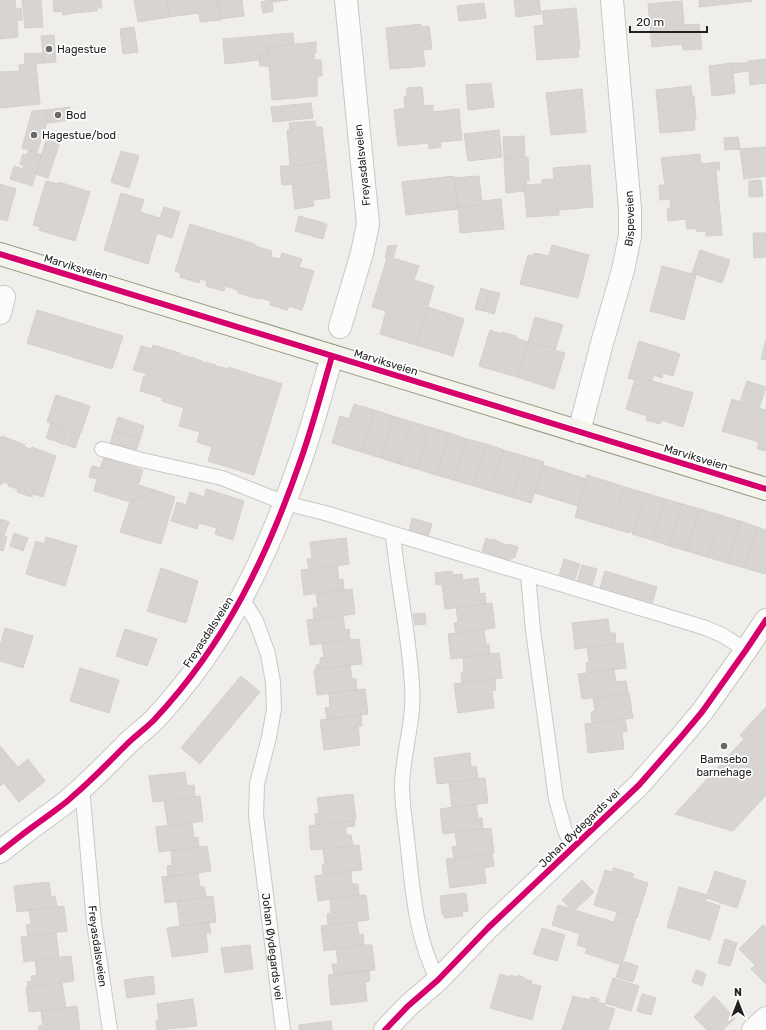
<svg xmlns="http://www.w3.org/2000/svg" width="766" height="1030" viewBox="0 0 766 1030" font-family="Rubik,sans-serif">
  <rect width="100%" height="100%" fill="#f0eeeb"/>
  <path fill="#d7d4d2" stroke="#d3d0cc" d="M0,0H15L16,9L21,8L22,20H17L18,37L0,39Z
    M22,0H41L43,27L25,28Z
    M53,0H101L102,8H97V11H94L93,10V11L66,14V13V15H63L62,11L54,12Z
    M134,0H167L169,17L138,22Z
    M167,0H217L221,20L200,22L199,13L169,17Z
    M217,0H242L244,16L220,19Z
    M270,0H288L272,2L273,11L263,13L261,2Z
    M514,0H539L541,14L516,17Z
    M699,0H726L727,4L699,7Z
    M726,0H752V1L727,4Z
    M682,1L684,25L699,24L702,49L683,50L682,44L652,47L648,4Z
    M484,3L486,18L459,21L457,6Z
    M576,8L580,49H578L579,57L537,60L534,26L544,25L542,11Z
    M421,24V27L429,26L432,49L423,50L425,66L390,69L386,28Z
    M134,27L138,52L123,54L120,29Z
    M293,33L294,44L267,47L268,51L271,54H259V60L225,64L223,39Z
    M54,35L56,62L44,63L41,36Z
    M316,42V53H314V60H321L322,76H317V96L272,100L269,66H260L259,54H271L268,51L267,47Z
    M43,53L44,63L25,64L24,54Z
    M766,59V83L750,85L749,71L733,73L732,63H748V61Z
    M732,63L735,93L712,96L709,66Z
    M36,64L40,104L0,108V72L20,71L19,65Z
    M491,83L494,107L468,110L466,85Z
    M691,86L692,96H694L696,120H694L695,130L660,133L656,90Z
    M422,87L424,106L433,105V112L459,109L462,140L440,142L441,147L429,149L428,143L398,146L394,110L405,108L404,96H407V88Z
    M582,89L586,132L551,135L546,93Z
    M311,103L313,118L273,122L271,107Z
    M70,107L71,120L47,123L46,110Z
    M46,110L47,123L37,152L22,148L32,111Z
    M315,121L316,127H322L326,162L290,166L287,130H290L289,123Z
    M499,130L502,157L468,161L464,134Z
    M49,132L62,136L48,178L35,174Z
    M524,136L525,156L504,158L503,137Z
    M738,137L740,149L725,150L724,138Z
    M766,147V176L744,179L740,149Z
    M29,150L42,155L32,186L10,179L14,166L23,169L24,165L20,164L23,154L27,155Z
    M121,151L139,156L129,188L111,182Z
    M700,154L701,164L719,162L720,170H716L722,235L706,236V231L697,232V228L687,229L686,219L668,221L667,209H671L670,199L660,200L659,185H665L661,158Z
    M528,157L529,181H526L527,185H524L525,191L506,193L504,158Z
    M326,162L330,198L313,200L314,206L295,209L292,184L282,185L280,166H290Z
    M590,165L593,207L559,210V215L527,217L524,185L542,184V180L554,179L553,168Z
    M454,176L458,209L406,215L402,182Z
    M479,176L482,205L458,207L454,178Z
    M761,180L763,196L749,197V181Z
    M46,181L58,184L59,182L90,192L75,241L39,230L40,227L33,225Z
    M0,184L16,189L7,221L0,219Z
    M121,193L144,200L140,212L160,218L164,207L180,212L172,238L157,233L148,264L104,250Z
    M501,199L504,229L460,233L458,207L482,205V201Z
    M299,216L327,224L323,239L295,231Z
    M190,224L255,244V246L272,251L271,257L280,259L282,253L302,259L299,267L314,271L302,310L289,306L287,310L270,305L271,301L260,298L259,299L238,293V290L225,286L224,291L206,286L207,281L200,279L199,283L180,277L181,273L175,271Z
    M753,233H766V257L754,258Z
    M397,245L393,258L419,266L414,280L434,286L416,345L380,334L386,311L372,307L387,258L385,257L388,246Z
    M552,245L589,255L578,298L520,284L528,255L532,256L534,253L549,256Z
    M700,250L730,260L722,283L692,273Z
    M662,266L696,275L684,320L650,311Z
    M481,288L490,291L484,311L475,309Z
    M490,291L500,293L494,314L484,311Z
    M428,307L464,319L453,356L416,345Z
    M37,310L123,336L112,369L27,343Z
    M535,317L563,325L555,350V348L528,342Z
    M490,330L501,334L502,332L516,336V338L528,342L517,377L479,366Z
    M766,340V360L761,359Z
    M639,341L680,354L673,376L663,373L662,378L654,375L652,381L636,376L635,380L628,378Z
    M528,342L555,348L554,350L565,353L554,389L517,377Z
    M153,345L180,353L179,354L189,357V358L191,359V357L202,361V362L204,363V362L216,365L215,366L217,367V366L228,369V367L282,384L254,475L208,461L212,447L197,442L200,432L179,426L184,408L162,401L163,398L140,391L144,376H146L147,374L133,370L141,346L152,349Z
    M636,376L693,393L683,427L661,420L660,424L646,420L647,416L626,409Z
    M747,381L766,387L759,408L766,410V451L757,449L759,442L722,431L732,399L740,402Z
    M56,395L90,406L81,433L47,422Z
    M354,404L374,410L361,452L332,443L340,416L349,419Z
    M374,410L393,416L381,458L361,452Z
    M393,416L412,422L399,464L381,458Z
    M118,417L144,426L140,439L114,431Z
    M412,422L429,427L417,469L399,464Z
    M51,423L60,426L55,441L46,438Z
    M61,427L70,430L64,445L56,441Z
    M429,427L449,433L436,475L417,469Z
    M71,431L80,434L75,448L66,445Z
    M114,431L140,439L136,451L110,443Z
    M449,433L467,439L454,480L436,475Z
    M2,436L25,445L24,447L31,449L32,447L56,456L43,497L33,494L32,497L17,492L18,489L8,486L9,484L2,482L1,485H0V437H2Z
    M467,439L486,444L474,486L454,480Z
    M486,444L504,450L491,491L474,486Z
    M504,450L524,456L511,497L491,491Z
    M524,456L544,462L531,503L511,497Z
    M104,458L143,470L138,485L155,490L130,502L94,491L97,479L89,477L92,466L100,468Z
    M543,465L586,479L578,506L535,493Z
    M587,475L625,487L612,528L575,517Z
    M625,487L645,493L633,532L630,531L629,533L612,528Z
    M206,489L244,501L233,540L215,534L217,528L199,523L197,529L171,521L177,502L186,505L190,492L204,497Z
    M155,490L175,497L161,544L120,532L130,502Z
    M645,493L665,499L652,540L632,534Z
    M665,499L682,504L669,546L652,540Z
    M682,504L700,509L687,551L669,546Z
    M700,509L720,515L707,557L687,551Z
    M720,515L740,521L727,563L707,557Z
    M412,518L432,524L428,537L409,531Z
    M0,519L9,522L4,536L7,537L3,551L0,550Z
    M740,521L757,527L745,568L727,563Z
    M757,527L766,530V570L765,574L745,568Z
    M14,533L28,538L23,551L10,546Z
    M46,537L77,546L65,586L26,574L36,541L44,544Z
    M346,538L349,564L309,569L307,559H312L310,542Z
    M486,538L493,541V539L508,546L509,544L518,547L515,557L509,560L482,551Z
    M564,559L580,564L574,581L559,576Z
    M337,565L339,580L343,579L344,590L304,595L301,570Z
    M582,565L597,569L592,586L577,581Z
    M161,568L198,581L186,623L147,611Z
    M452,571L453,575L462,574L463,580L478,578L480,594L485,593L486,604L445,609L442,584L436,585L435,573Z
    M605,571L657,587L652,604L600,588Z
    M352,589L355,614L314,619L313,608H318L316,594Z
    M492,603L495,628L456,633L454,623L458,622L456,607Z
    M425,613L426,624L415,625L413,614Z
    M343,616L345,630L349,629L350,640L310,645L307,620Z
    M608,619L610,633H615L616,644L575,649L572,623Z
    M5,628L33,636L23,668L0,661L1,647L0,646Z
    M125,629L157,639L147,666L116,656Z
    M484,629L486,645L489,644L490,654L451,659L448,634Z
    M359,639L362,664L316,669V665L320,664V658L324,657L322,643Z
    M623,643L626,668L587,673L586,663L589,662L587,648Z
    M499,653L502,678L462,683L461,672H464L463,657Z
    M350,665L352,679H356L357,690L317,695L314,670Z
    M80,668L119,680L109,713L70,701Z
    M614,669L616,682L626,681L628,693L582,699L578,674Z
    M241,676L260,692L200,764L181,748Z
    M495,679L496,690L492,691L494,708L458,713L454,684Z
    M365,689L368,714L327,720L325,708L330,707L329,693Z
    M628,693H629L633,718L592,723L591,712L595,711L593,698Z
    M766,707V795L733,831L675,814L744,739L740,735Z
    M361,715L362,726H358L360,745L324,750L320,720Z
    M625,719L627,731L622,732L624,749L588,753L585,724Z
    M0,746L20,770L0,786Z
    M470,753L471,767L476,766L478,779L437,784L434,758Z
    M28,759L45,781L19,802L4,783L20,770L18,767Z
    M185,772L187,786L194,785L195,797L153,802L149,776Z
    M485,778L488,803L452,807L449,782Z
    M353,794L356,820L316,825L315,814L319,813L317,798Z
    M200,796L203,821L168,826L164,801Z
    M476,804L478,818H482L483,829L443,834L440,809Z
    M354,820L355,826L345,827L347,835H351L353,846L311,850L309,826Z
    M192,823L194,838L198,837L199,847L159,852L156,827Z
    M491,828L494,853L454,858L452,847L457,846L455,832Z
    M359,845L362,870L323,874L322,865L325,864L323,849Z
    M207,846L211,871L168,877L167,866L172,865L171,851Z
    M492,853L494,866L484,868L486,883L450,888L446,859Z
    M614,868L634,874L632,878L648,883L637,918L594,905L605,870L612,872Z
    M351,871L352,884H358L359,895L318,901L315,876Z
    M715,871L746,881L737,908L706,898Z
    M198,873L200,887H204L206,897L165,903L162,877Z
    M582,880L594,892L575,910L571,909L562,900Z
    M49,882L51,897L55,896L57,907L17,912L14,886Z
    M679,887L707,895L705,901L720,906L710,940L667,927Z
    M466,893L468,911L462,912L463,916L444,918V914H442L440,896Z
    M359,895H366L369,920L328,925L327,914L331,913L330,899Z
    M213,896L216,922L180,926L177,901Z
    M558,905L614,922L617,912L636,918L622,965L585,953L587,948L577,945L580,934L552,925Z
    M64,906L67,931L28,936L26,925L31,924L29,910Z
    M209,922L211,933H206L208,952L172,957L167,928Z
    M357,922L359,935L363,934L364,945L324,951L321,926Z
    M763,925L766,927V984L751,969L755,965L739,949Z
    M542,928L565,935L557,961L533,954Z
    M56,933L59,957L24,962L21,937Z
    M725,939L737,943L730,966L718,963Z
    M250,945L253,969L225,973L221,948Z
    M364,945H372L375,970L334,975L332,964H338L336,949Z
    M71,956L74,981L28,987L27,982L32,981L31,976L37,975L35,960Z
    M625,962L638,966L633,982L616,977L620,965L623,966Z
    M369,970L370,981L365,982L367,1001L331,1005L328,975Z
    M696,970L706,974L702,986L692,982Z
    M500,974L510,977V975L517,977L518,975L525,978V979L532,981L531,984L541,986L532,1020L490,1008Z
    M153,976L155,994L127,998L124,980Z
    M613,978L639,986L631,1011L605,1003Z
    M62,983L66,1008L29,1012L26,987Z
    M642,994L656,998L651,1015L637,1011Z
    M573,996L583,999V998L590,1000L591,997L599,999L598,1002L605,1004L604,1006L615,1009L608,1030H562Z
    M714,996L735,1018L723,1030H707L694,1017Z
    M193,999L197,1026L157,1030L156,1020H159L157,1004Z
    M77,1006L80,1030H39V1026L43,1025L41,1011Z
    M331,1021L332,1030H299V1025Z"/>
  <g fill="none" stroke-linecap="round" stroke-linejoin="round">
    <g stroke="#c9c8c7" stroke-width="16">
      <g id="lane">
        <path d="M102,449L142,460L222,478L285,503L325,513L706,628L722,635L746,650"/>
        <path d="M393,535C398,585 409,635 412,685C415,719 403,751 402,785C402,806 406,827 408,848C413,893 416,939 438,980"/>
        <path d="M528,575L533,630L556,799L565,831L573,848"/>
        <path id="s1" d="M242,598L256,621L268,654L273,682L274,709L269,737L257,784L256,815L283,1030"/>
        <path id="s2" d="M82,787L94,923L110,1030"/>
      </g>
    </g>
    <g stroke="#c9c8c7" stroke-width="24">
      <g id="street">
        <path d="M0,313L4,297"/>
        <path d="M340,327L362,253L368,224L346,0"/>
        <path id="s3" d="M579,432L602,343L623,270L630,236V209L612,0"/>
        <path d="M0,852C16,839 32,827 49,815C57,809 66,803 73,796C92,780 109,762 126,745C135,736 145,729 154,720C226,643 267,557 301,459C313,425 322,390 332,356"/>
        <path d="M385,1030L408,1006L438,980L488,928L639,785L681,737L702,712L746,650L766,620"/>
        <path d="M753,1030L766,1018"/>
      </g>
    </g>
    <g stroke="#999a82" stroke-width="24">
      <path id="secondary" d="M0,254L766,489"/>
    </g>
    <use href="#lane" stroke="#fdfcfc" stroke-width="14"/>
    <use href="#street" stroke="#fdfcfc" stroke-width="22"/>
    <use href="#secondary" stroke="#f4f4ed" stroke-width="22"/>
    <g stroke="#fff" stroke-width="8">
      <path id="cycleway" d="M0,254L766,489
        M0,852C16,839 32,827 49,815C57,809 66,803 73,796C92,780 109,762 126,745C135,736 145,729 154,720C226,643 267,557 301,459C313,425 322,390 332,356
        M385,1030L408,1006L438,980L488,928L639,785L681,737L702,712L746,650L766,620"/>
    </g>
    <use href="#cycleway" stroke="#d6006c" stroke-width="6"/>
  </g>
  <g fill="#6a6968" stroke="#fff" stroke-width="1.5">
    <circle cx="49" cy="49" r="4"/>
    <circle cx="58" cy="115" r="4"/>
    <circle cx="34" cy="135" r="4"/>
    <circle cx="724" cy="746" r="4"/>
  </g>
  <g text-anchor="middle" stroke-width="3.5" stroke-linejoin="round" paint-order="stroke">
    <g font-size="11" fill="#222" stroke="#fff" text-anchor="start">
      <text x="57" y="53">Hagestue</text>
      <text x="66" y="119">Bod</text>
      <text x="42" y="139">Hagestue/bod</text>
      <text x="724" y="763" text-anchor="middle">Bamsebo<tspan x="724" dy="13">barnehage</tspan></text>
    </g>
    <g font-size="11" fill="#222" stroke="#fff">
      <text transform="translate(362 165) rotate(-96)" y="4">Freyasdalsveien</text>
      <text dy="4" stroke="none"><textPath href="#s3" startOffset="220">Bispeveien</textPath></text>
      <text transform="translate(76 267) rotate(17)" y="4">Marviksveien</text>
      <text transform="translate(386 362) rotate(17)" y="4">Marviksveien</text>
      <text transform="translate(696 457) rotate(17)" y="4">Marviksveien</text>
      <text transform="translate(208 632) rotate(-57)" y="4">Freyasdalsveien</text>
      <text transform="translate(579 828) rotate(-44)" y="4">Johan Øydegards vei</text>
      <text dy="4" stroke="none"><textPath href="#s2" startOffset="160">Freyasdalsveien</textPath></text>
      <text dy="4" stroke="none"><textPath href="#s1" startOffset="358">Johan Øydegards vei</textPath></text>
    </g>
  </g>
  <g transform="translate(738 1002)" stroke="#ffffff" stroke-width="3" paint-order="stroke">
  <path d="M0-3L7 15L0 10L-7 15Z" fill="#222222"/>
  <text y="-6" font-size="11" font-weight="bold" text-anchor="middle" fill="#222222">N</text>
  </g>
  <path d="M630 26v6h77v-6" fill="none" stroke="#222222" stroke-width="2"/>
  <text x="636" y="26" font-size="12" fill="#222222" stroke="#ffffff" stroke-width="3" paint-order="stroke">20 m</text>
</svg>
